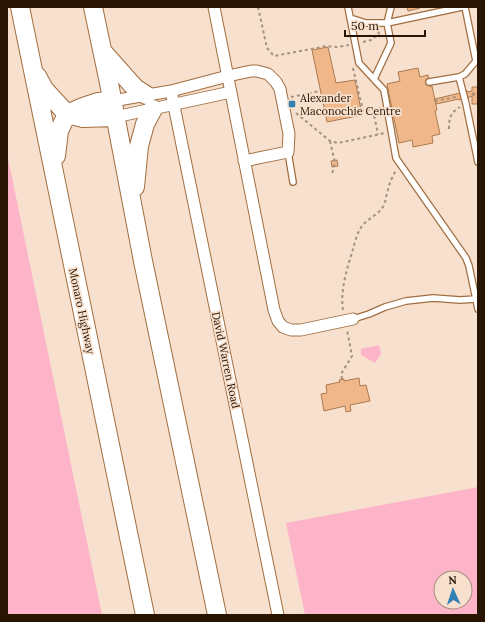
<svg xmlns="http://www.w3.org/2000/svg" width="485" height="622" viewBox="0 0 485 622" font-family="Lora,serif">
  <rect width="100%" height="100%" fill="#f7e0cd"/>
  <path fill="#feb4c8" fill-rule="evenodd" d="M7,153L102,615H7Z
    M379,345L381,354L375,363L361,355V349Z
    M478,487V615H305L286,523ZM441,578H465V602H441Z"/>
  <path fill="#f0b88a" stroke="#ae7a4d" d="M407,7H420V8L408,11Z
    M328,47L336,83L355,80L362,115L327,122L312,50Z
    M418,68L420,77L428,75L430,87L432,86L437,110L435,111L440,134L432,136L433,143L413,147L412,140L399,143L387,84L400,81L398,72Z
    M472,87H478V104H472V96L469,97V98L459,100V99L436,104L435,99L468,91V92L472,91Z
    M337,160L338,166L332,167L331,161Z
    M359,378L360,386L366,385L370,401L350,405L351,411L346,412L345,406L324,411L321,394L327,393L326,385L340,382L339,380L344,379V381Z"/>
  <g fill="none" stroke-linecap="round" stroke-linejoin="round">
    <g stroke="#a16e41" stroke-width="8">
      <path id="service" d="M348,7L359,63L384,90L396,158L466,258L469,266L478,309
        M465,7L476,61
        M350,18L366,23H387L462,7
        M459,77L466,104L478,162
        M374,79L391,43L387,23L391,7
        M429,82L459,77L465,74L476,61H478
        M288,152L293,182
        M353,319L369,314L385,307L406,301L433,298L460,300L476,299"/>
    </g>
    <g stroke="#a16e41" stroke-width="13">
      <path id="minor" d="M214,7L274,310L278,321L283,327L291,330H301L353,319
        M171,91L278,615
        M112,101L171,91L228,76L251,71H257L268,74L276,82L280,89L289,134L288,152L244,161
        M115,117L231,92"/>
    </g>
    <g stroke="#a16e41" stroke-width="20">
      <path id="trunk" d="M20,7L145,615
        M93,7L109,83L143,261L217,615
        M103,52L135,88L146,95
        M37,76L44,89L67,114L83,118L115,117
        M56,156L59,131L67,114L83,107L98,102L112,101
        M135,187L139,146L145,124L153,109"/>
    </g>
    <path stroke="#a6907e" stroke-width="2" stroke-dasharray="3 3" stroke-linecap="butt" d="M252,7H253
      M258,7L267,48L274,56L327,46L337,47L349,45
      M363,42L371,40L379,34L378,31
      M353,68L363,111L381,108
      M472,94L478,92
      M472,94L478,97
      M291,97L320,91
      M435,101L456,97
      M373,110L378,134
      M296,113L330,141L338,143L385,133
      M449,129C449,118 450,113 460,107
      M330,141L335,163L332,174
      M343,310C340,290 347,269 353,249C355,242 357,233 362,226C368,218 379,215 384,205C386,200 386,195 388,190C389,183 393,176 396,170
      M342,379L341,374L352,356L347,330"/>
    <use href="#service" stroke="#fff" stroke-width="5.5"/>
    <use href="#minor" stroke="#fff" stroke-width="11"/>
    <use href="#trunk" stroke="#fff" stroke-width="18"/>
  </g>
  <rect fill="#3380b3" stroke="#f7e0cd" stroke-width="1.5" x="288" y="100" width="8" height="8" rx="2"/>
  <g text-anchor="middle" stroke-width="3.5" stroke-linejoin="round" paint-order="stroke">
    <g font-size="11" fill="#281403" stroke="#f7e0cd" text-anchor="start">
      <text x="300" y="102">Alexander<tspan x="300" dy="13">Maconochie Centre</tspan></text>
    </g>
    <g font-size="11" fill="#281403" stroke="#f7e0cd">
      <text transform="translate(82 311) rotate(78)" y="4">Monaro Highway</text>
      <text transform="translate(226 360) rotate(78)" y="4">David Warren Road</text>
    </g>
  </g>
  <rect width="485" height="622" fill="none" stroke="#281403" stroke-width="16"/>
  <g transform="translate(453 590) rotate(357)"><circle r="19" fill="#f7e0cd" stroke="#a48e7c"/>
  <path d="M0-3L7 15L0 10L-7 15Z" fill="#3380b3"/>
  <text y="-6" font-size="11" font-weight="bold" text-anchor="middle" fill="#281403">N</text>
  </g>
  <path d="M345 30v6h80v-6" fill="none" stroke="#281403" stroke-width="2"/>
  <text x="351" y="30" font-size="12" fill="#281403" stroke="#f7e0cd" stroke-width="3" paint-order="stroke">50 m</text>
</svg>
